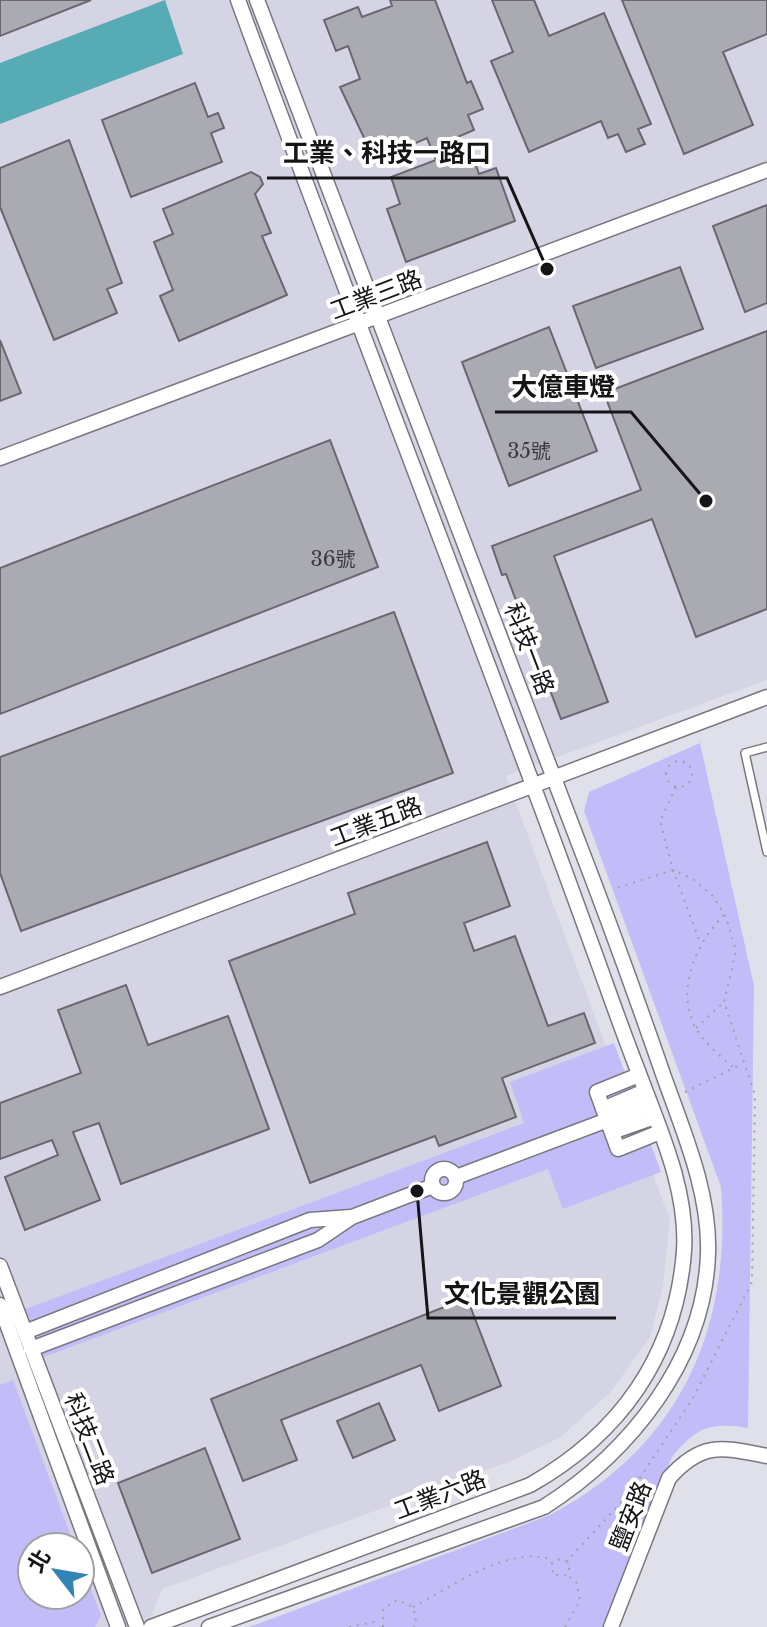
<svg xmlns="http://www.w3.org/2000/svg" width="767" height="1627" font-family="'Libre Baskerville','Noto Sans TC',serif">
<rect width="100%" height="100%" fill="#e0e0ea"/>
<path fill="#d5d4e5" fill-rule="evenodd" d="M0 0H767V680L506 776 670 1220 663 1285 650 1337 610 1393 559 1438 511 1461 162 1589 147 1627H0ZM32 1547H80V1595H32Z"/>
<path fill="#c2bdf8" d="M700 743 754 986 748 1428C710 1422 697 1427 672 1457L603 1627H249L550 1515C679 1447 732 1330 721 1187L584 811 589 792Z
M614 1043 661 1172 563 1209 548 1169 41 1358 23 1310 524 1123 510 1082Z
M13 1380 75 1547H32V1595H80V1560L101 1616 95 1627H0V1385Z"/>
<path fill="#56abb5" d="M165 0 183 54 0 124V63Z"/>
<path fill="#aaaab3" stroke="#686770" stroke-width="2" d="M0 0H91L0 36Z
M390 0H435L467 83 471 81 483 109 468 115 474 130 455 138 463 161 473 157 479 174 496 168 515 221 406 262 387 209 400 204 391 177 436 160 427 138 375 161 340 87 360 79 348 46 336 51 324 20 358 7 362 17 392 6Z
M492 0H534L549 36 604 13 651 124 638 129 645 144 626 152 618 134 608 138 601 121 529 152 491 61 513 52Z
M622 0H767V34L723 52 753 125 684 154Z
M195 83 208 117 218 113 224 128 211 133 222 162 131 197 102 120Z
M69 140 122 283 107 289 117 313 54 340 0 207V168Z
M251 172 260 177 263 184 255 194 271 233 262 236 287 295 179 341 160 296 173 290 154 242 173 234 163 209Z
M767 205V303L745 312 713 226Z
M680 267 703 329 596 368 573 306Z
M549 327 597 451 509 486 462 362Z
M767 331V609L696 637 652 519 554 556 608 702 561 719 506 574 502 575 492 546 641 490 604 393Z
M0 340 21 393 0 401Z
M330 440 378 567 0 714V568Z
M394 612 453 773 21 931 0 873V757Z
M487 842 510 906 464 923 474 951 515 936 548 1026 584 1013 595 1043 502 1078 516 1117 439 1146 435 1136 310 1183 229 961 355 914 348 893Z
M126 985 148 1045 228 1016 269 1129 121 1184 99 1123 73 1132 100 1200 25 1230 5 1177 58 1155 52 1140 0 1159V1103L81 1073 58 1010Z
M467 1298 501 1386 439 1411 421 1365 281 1420 297 1460 243 1481 211 1399Z
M379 1403 395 1440 353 1458 337 1421Z
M205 1448 240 1539 152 1573 118 1483Z"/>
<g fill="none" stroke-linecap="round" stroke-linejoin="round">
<g stroke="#787880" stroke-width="10">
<path id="lane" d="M767 747 745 753 767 852"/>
</g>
<g stroke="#787880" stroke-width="17">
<path id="street" d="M0 458 767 170
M0 987 767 697
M639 1075 597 1092 618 1149 660 1132
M603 1109 645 1091
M612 1132 655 1117
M432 1181a12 12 0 1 1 24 0a12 12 0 1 1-24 0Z
M456 1177 642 1107
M0 1266 137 1627
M0 1305 118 1627
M25 1332 310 1220 351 1217
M31 1349 318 1240 352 1217 433 1186
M151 1627 530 1485C620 1434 676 1356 684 1251 688 1189 659 1128 638 1071 620 1025 604 978 587 932 474 620 352 312 238 0
M209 1627 544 1507C630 1452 705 1360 708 1253 710 1193 684 1133 664 1077 636 996 607 916 576 836 469 558 363 279 257 0
M611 1627 669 1478C702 1441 722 1447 767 1456"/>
</g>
<path stroke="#a0a0a8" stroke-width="2" stroke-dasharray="2 6" stroke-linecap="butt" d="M666 774a13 13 0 1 1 26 0a13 13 0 1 1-26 0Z
M676 787 660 821 673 870 700 942
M724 915C698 941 678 983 692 1020 699 1039 719 1055 734 1068
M696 1028 723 1003
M685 1092 742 1064
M567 1561 570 1566 567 1575H553L552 1563 560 1559 567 1561 629 1494 693 1398 752 1282 755 1095 724 1002 736 951 726 917 713 896 693 879 673 870 617 888
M413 1607C452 1587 509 1544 553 1560
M349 1627 379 1621
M383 1627V1609L397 1600 413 1607 416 1618 414 1627
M565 1627 580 1601 577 1583 568 1576"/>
<use href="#lane" stroke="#fff" stroke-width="7"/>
<use href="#street" stroke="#fff" stroke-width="14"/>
</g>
<g text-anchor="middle" stroke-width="8" stroke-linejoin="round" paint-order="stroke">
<g font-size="20" fill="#3a3a3f">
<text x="529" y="458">35號</text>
<text x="333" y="566">36號</text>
</g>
<g font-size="24" fill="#151518" stroke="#fff">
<text transform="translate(376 295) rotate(-21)" y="8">工業三路</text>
<text transform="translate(529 649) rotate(69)" y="8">科技一路</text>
<text transform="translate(376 822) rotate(-21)" y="8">工業五路</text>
<text transform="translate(89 1439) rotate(69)" y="8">科技二路</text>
<text transform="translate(440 1495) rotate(-21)" y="8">工業六路</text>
<text transform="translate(631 1516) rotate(-69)" y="8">鹽安路</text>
</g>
</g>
<path fill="none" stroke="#151518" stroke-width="3" d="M547 269L507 178H267M706 501L631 412H495M417 1191L428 1318H616"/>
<g fill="#151518" stroke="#fff" stroke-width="3">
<circle cx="547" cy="269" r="8"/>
<circle cx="706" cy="501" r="8"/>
<circle cx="417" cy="1191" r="8"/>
</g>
<g font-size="26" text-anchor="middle" font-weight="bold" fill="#151518" stroke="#fff" stroke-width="8" stroke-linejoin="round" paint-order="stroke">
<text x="387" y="162">工業、科技一路口</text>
<text x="563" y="396">大億車燈</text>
<text x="522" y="1303">文化景觀公園</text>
</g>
<g transform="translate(56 1571) rotate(301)"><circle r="38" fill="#ffffff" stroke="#a1a1a3" stroke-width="2"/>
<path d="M0-6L14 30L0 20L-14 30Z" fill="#3384b5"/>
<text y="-12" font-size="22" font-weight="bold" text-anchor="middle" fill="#151518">北</text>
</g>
</svg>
